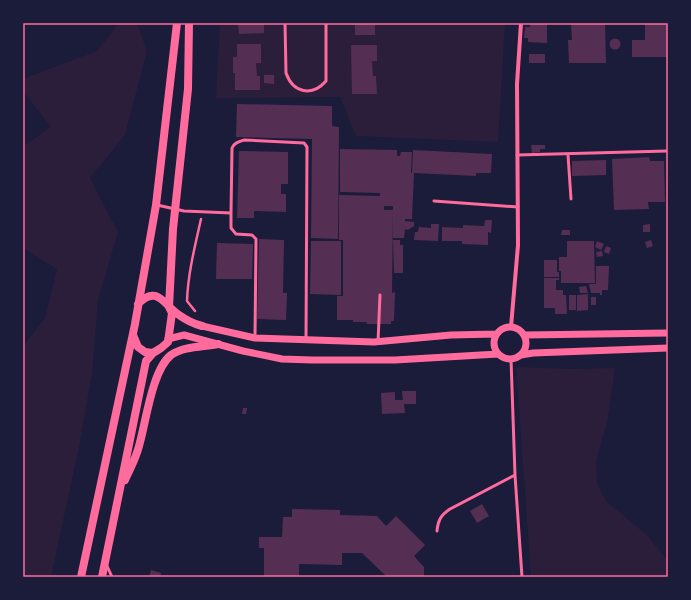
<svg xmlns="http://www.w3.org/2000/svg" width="691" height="600" font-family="'Fira Sans',sans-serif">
<rect width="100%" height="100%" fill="#1b1b3a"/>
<path fill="#2a1e3b" d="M119 23H137L147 51 125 135 90 178 118 232 98 300 92 374 79 447 51 577H23V346L45 318 57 269 23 248V146L51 127 23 91V79L97 51Z
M220 23H505L498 142 356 136 340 97 216 98Z
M516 367 571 369 615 368 607 423 596 461 597 484 606 501 647 535 668 561V577H531Z"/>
<path fill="#542f53" d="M238 23H264V33L239 34Z
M352 23H375V35H355V25H352Z
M530 23H547V43L528 42V38H524L525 27H530Z
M571 23H605L606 63H569L568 40H572Z
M645 23H668V57H632V40H645Z
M609.5 44a5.5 5.5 0 1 1 11 0a5.5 5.5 0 1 1-11 0Z
M237 44H261V63H256L257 76H260V90H235V73H233V57H237Z
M351 45H377V61H372L373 76H376L377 94H352Z
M529 54H545V63H529Z
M264 75H274V84L264 83Z
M237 104 332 106V126L339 127 338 239 311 238 312 139 236 137Z
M531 145H545V149H540V152L532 153Z
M340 149 397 150V156H400L401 152H412L411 173H412L413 150 492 154 491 173H476V176L414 173 412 219H405V221L414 222V226L408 230 405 229 404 238H393V206H384V210H393L392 293 395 292 394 321H391V324H367L366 322H353V320H337V296H343V240H339V195L380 196V193L340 192Z
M239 151 288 152V184H281V194H286V212L254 211V218H237Z
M649 157 650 161H664L665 202H648L649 209 614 210 612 159Z
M606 160V175L572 176V161Z
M485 220H492L491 233 488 232V245L462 244V241H442V227L463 228V225L484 226Z
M431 224H439L438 241 414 240 415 232H418L419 227 431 228Z
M650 224V232H643V225Z
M562 230H570V235H561Z
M259 239 284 240 283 293H287L286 320 257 319Z
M393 240H400V245H403V273H394Z
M651 240 653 246 647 248 645 242Z
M311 241H341V295L310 294Z
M567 241H594L595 283H561V271H559V257H567Z
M597 241 604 244 601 250 595 247Z
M217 243 253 244 252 279H216Z
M606 246 611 248 609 254 604 252Z
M602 251 603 256 597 257 596 252Z
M544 260H557V272H559V277H544Z
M596 266H609L608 290H602V295H600V293H591L589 284H596Z
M544 278H559V280H556V290H563V295H566L567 314H555V308H544Z
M586 286 588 293H580L579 287Z
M588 294V310L577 311V295Z
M569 295H576V310H569Z
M591 297H596V305H591Z
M402 391H416V404H404L405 413 382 414 381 393 395 392V400H403Z
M243 408H247L246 414H242Z
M482 504 489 516 477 523 470 511Z
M292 509 340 510V515L377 516 386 526 396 516 425 545 414 556 424 567V577H387L362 553H342V565L299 564V577H264V548H259V537H282L283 517H292Z
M151 570 161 573 160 577H149Z"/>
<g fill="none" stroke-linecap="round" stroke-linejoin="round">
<path stroke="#ff6b9d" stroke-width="2.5" d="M195 311 187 301C188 273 195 246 201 219"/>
<path stroke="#ff6b9d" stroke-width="3" d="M285 23 286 73C293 93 312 97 326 81V23
M517 155 667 151
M568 155 571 199
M434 201 518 207
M157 205 184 211 231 213 232 148C234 143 238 142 244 140L304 143 307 147 306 340
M231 213V228L236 234 252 235 256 239 255 338
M378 342 380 295
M511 359 515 475 522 577
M437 531C438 520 441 515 450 509L515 475
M107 566 112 577"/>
<path stroke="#ff6b9d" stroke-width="4" d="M511 327 518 245 517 84 521 23"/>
<path stroke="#ff6b9d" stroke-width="7" d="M202 326 255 338 374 342 451 335 496 334
M494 343a16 16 0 1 1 32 0a16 16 0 1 1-32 0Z
M524 335 668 333
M168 339 184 335 243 351 282 359 312 360H395L498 354
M521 355 533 353 668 348"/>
<path stroke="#ff6b9d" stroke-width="8" d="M138 304C157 284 164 305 179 315 186 320 194 324 202 326
M133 335 138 347 145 352 153 353 161 348 168 342 172 313 169 307 173 229 188 89 189 23
M125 480C130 469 136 458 139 446 146 422 152 370 171 355 184 346 203 347 218 344
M81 577 135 324 156 205 177 23
M102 577 146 361 153 353"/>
</g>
<rect width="691" height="600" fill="none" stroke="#1b1b3a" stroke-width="48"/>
<rect x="24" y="24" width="643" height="552" fill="none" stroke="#ff6b9d" stroke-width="1.5"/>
</svg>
